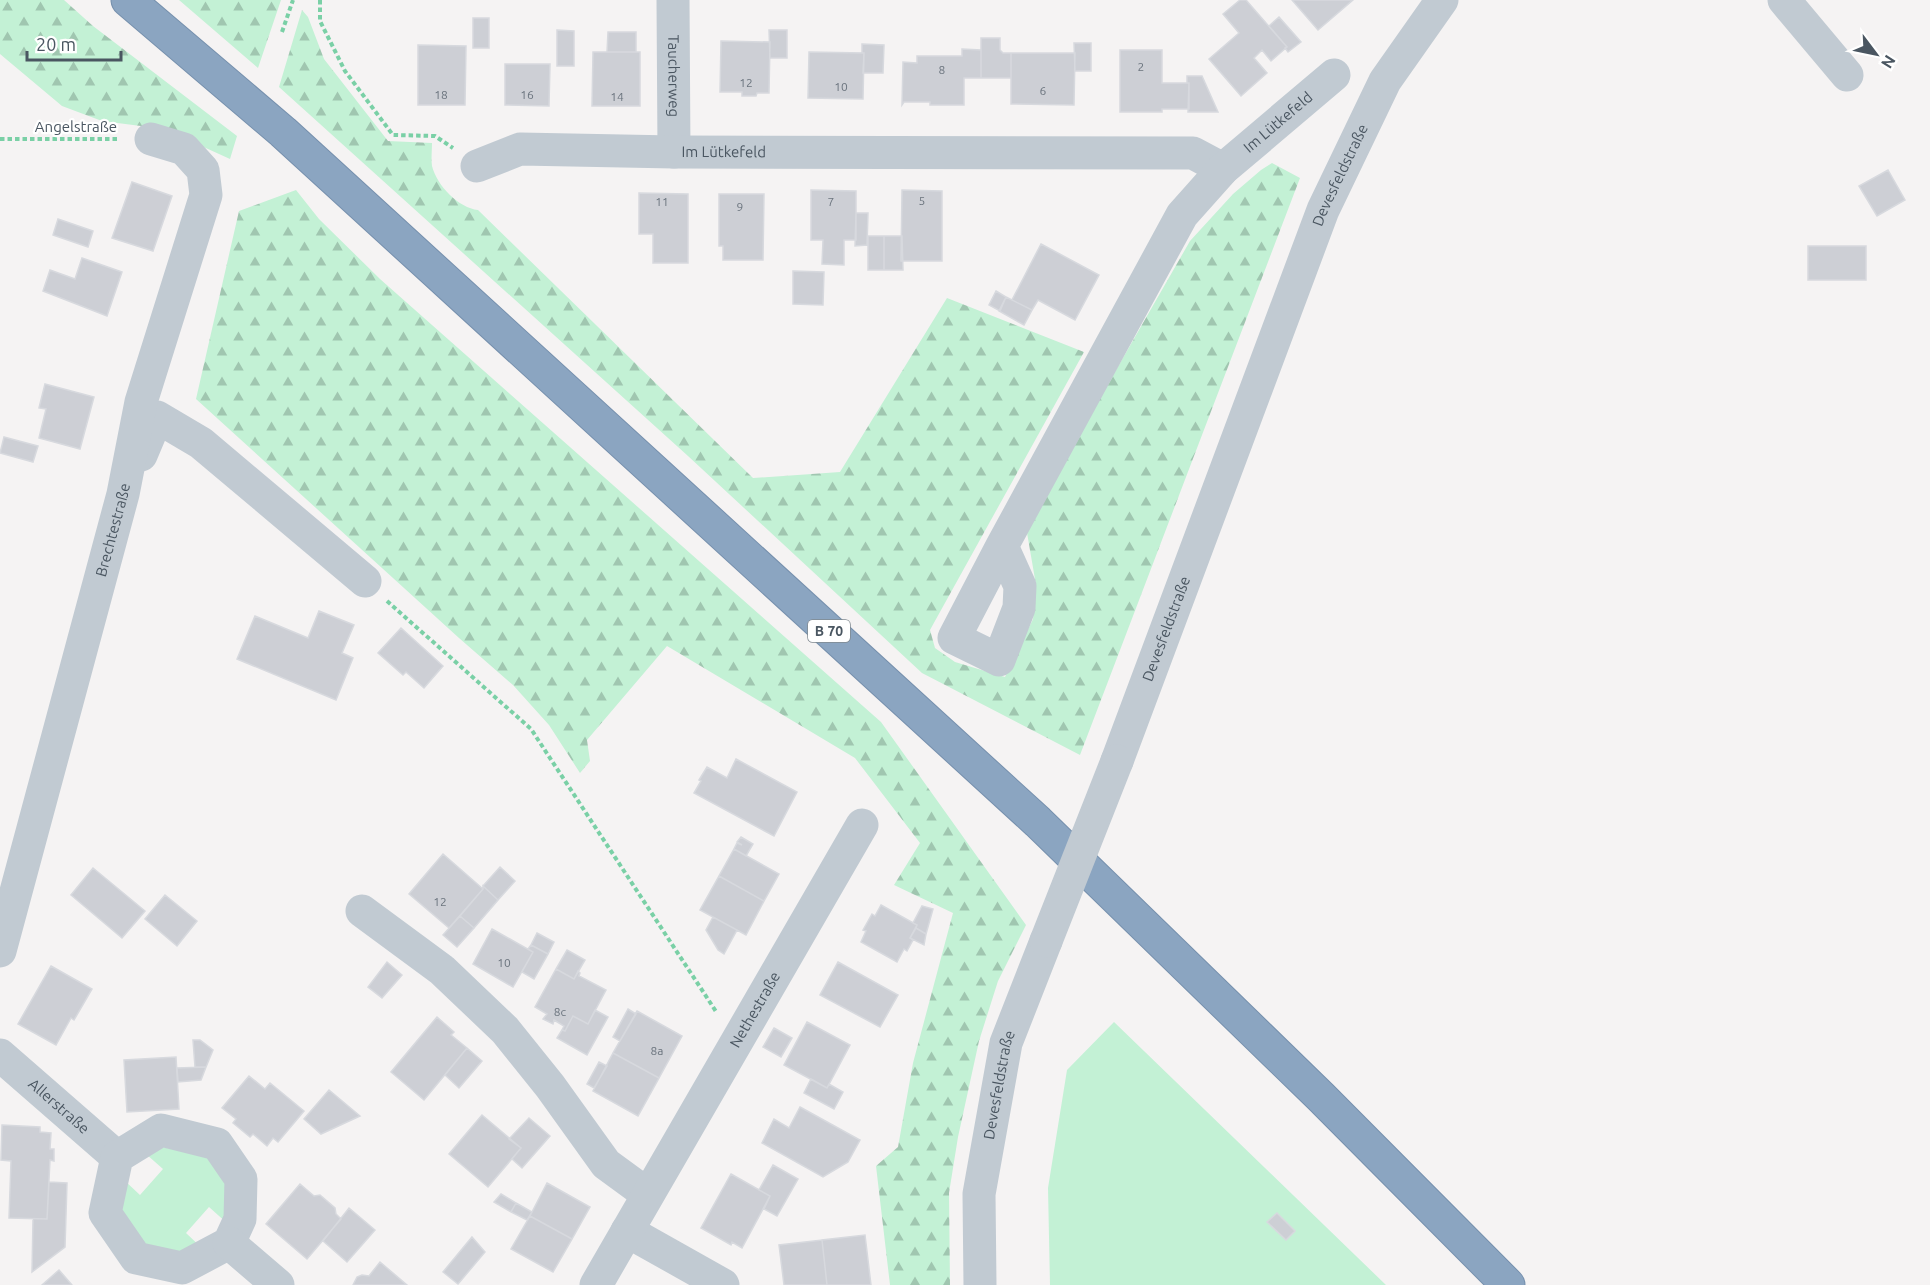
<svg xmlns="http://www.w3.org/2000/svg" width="1930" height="1285" font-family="Ubuntu,sans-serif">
<defs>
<pattern id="forest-firs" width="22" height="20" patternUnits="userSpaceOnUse" patternTransform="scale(1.5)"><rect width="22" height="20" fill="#c3f1d5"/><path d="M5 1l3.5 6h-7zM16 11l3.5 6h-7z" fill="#a0c6b0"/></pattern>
</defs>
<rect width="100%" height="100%" fill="#f5f3f3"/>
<path fill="#c3f1d5" d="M1114 1022 1386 1285H1050L1048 1188 1067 1070Z
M160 1147 207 1154 228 1178V1224L209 1207 186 1233 205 1251 160 1256 124 1226 120 1194 124 1180 140 1195 163 1169 146 1154Z"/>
<path fill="url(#forest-firs)" d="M0 0H64L93 26 237 136 230 159 164 129 102 121 62 106 0 54Z
M179 0H281L258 68Z
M302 10 308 17 324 59 388 141 432 143C432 150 431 159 432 166 437 186 459 208 478 210L753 478 840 472 947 298 1084 352 930 630 935 648 955 662 1005 677 1033 619 1036 585 1026 527 1190 241 1233 194 1261 170 1272 163 1300 178 1080 755 922 673 688 456 279 87Z
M296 190 319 219 380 279 881 722 1026 925 998 981 979 1041 958 1137 949 1193 950 1285H890L876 1166 898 1147 913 1063 953 913 894 885 920 843 855 758 667 646 587 740 590 761 580 773 549 725 513 685 459 638 196 399 239 211Z"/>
<path fill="#cdcfd5" stroke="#d7d9de" stroke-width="1.5" d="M1240 0H1246L1287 47 1271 61 1262 50 1254 58 1267 73 1241 96 1209 59 1239 33 1223 14Z
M1292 0H1353L1318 30Z
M1279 17 1301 42 1288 52 1285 48 1287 47 1269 26Z
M473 18H489V48H473Z
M557 30 574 31V66H557Z
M769 30H787V58H770Z
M608 32H636V52H607Z
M981 38H1000V50L1003 53H1011V78H981Z
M721 41 770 42 769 93H757L756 96H742V92H720Z
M1074 43H1091V71H1075Z
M862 44 884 45 883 73H863L864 53H862Z
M418 45 466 46 465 105H418Z
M962 49 981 50V78H964V105H930V102H904L902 105 903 62 917 63V56H962Z
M1120 50H1162V83H1189V109H1162V112H1120Z
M593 52H640V106H592Z
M809 52 864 53 863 99 808 98Z
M1011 53H1075L1074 105 1011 104Z
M505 64H550L549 106 505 105Z
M1187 76H1202L1218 112H1188L1189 83H1187Z
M1888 170 1905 200 1877 216 1859 186Z
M132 182 172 196 153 251 112 238Z
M811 190 856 191V240H844V265L822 264 823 240H811Z
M902 190 942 191V261H901Z
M639 193 688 194V263H653V234H639Z
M719 194H764L763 260H723V246H719Z
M856 213H868L867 245 855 246Z
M58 219 93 231 88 247 53 235Z
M868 236H884V270H868Z
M884 236H902L903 270H884Z
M1041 244 1099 275 1075 320 1038 300 1032 310 1012 300Z
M1808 246H1866V280H1808Z
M82 258 122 272 107 316 43 291 50 270 75 279Z
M793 271 824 272 823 305 793 304Z
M996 291 1006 297 1000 311 989 305Z
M1006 297 1032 310 1024 325 999 311Z
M45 384 94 397 80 449 39 438 46 409 39 408Z
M4 437 38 446 33 462 0 453Z
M319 611 354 625 342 653 353 658 336 700 237 659 255 616 308 638Z
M401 628 443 666 424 688 406 672 403 675 378 653Z
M736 759 797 792 774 836 694 793 701 781 699 780 707 767 727 778Z
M741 837 753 844 746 856 734 849 737 843 742 845 737 842Z
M734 849 779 874 764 901 719 876Z
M443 854 483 889 449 928 409 894Z
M500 867 515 881 498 900 483 886Z
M93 868 145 911 122 938 71 895Z
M719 876 764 901 746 935 700 910Z
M483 886 498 900 474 928 460 916 483 889Z
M165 895 197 921 177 946 145 919Z
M881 905 917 925 910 938 913 940 907 951 904 949 897 962 861 942 866 931 863 930 872 914 875 916Z
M922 906 933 909 926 934 916 928 917 925 913 923Z
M460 916 474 928 457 947 443 935Z
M713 917 737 930 724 954 718 950 706 930Z
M916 928 926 934 924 945 910 938Z
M492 929 533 952 513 987 473 964Z
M537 933 554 942 548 954 531 945Z
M531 945 548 954 534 979 522 972 533 952 528 949Z
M567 950 585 960 574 979 556 969Z
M387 962 402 975 382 998 368 987Z
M838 962 898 995 880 1027 820 995Z
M51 966 92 989 74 1020 71 1018 56 1045 18 1024Z
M556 969 574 979 578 971 580 973 579 976 606 990 588 1024 573 1016 565 1031 562 1030 564 1026 554 1020 553 1024 543 1019 547 1014 535 1007Z
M628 1009 636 1014 620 1041 613 1037Z
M595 1010 608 1017 587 1055 557 1038 562 1030 565 1031 573 1016 588 1024Z
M637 1011 682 1036 659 1078 613 1053Z
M437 1017 454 1032 451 1035 467 1048 424 1100 391 1072Z
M807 1022 850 1045 827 1088 784 1065Z
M774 1028 792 1038 781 1057 763 1047Z
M193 1040H200L213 1050 206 1067H195Z
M467 1048 482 1061 459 1088 445 1075Z
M613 1053 659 1078 638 1116 593 1091Z
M176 1057 179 1109 127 1112 124 1060Z
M599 1062 607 1066 594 1088 587 1084Z
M206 1067 201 1080 178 1082 177 1068Z
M249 1076 265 1089 270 1083 304 1111 278 1142 273 1138 267 1146 253 1134 250 1137 233 1123 236 1119 222 1108Z
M811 1079 827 1088 829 1084 843 1092 834 1109 804 1093Z
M329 1090 360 1116 321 1134 304 1119Z
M800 1107 860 1140 848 1162 823 1177 762 1143 774 1119 789 1128Z
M482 1115 521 1148 488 1187 449 1154Z
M529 1118 550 1136 522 1168 512 1159 521 1148 509 1139Z
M2 1125 40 1127V1132L51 1133 50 1149H54V1161L50 1160 47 1219 9 1218 11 1161 1 1160Z
M773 1165 798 1179 777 1216 764 1209 770 1196 759 1190Z
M731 1174 770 1196 742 1248 732 1242 731 1245 701 1228Z
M49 1182 67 1183 65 1247 32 1272 33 1219H47Z
M547 1183 590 1207 572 1239 530 1216Z
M300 1184 314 1196 320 1195 335 1208 336 1214 341 1219 307 1259 266 1224Z
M501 1194 516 1203 511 1212 494 1202Z
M516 1203 532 1212 527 1220 511 1212Z
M349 1208 375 1230 347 1262 323 1241Z
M1277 1213 1295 1231 1286 1240 1267 1222Z
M530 1216 572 1239 553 1272 511 1249Z
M865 1235 871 1285H827L822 1240Z
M472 1237 485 1252 458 1284 443 1272Z
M822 1240 827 1285H784L779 1245Z
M380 1262 407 1285H353L357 1277 362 1275 369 1276Z
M59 1270 72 1285H42Z"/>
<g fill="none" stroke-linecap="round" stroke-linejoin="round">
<g stroke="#7690ad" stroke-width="35">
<path id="highway" d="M128 0 283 132 1038 822 1321 1097 1508 1285"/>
</g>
<path stroke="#7ad0a6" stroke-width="4" stroke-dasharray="4.5 3" stroke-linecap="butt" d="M320 0V21L345 71 393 135 435 136 453 148
M282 32 293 0
M0 139H119
M387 601 531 729 717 1013"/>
<g stroke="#c1cad2" stroke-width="33">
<path id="s1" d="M673 0 674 152"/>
<path d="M1784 0 1847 75"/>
<path id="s2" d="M477 166 520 149 674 152 1193 153 1223 169"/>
<path d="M141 455 157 417 201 443 365 581"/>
<path id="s3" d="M1002 546 1020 586 1019 608 999 660 954 638 1002 546 1182 215 1223 169 1334 75"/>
<path id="s4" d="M1117 761 1323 210 1385 81 1442 0"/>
<path d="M362 911 442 970 505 1030 550 1086 606 1164 647 1194"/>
<path id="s5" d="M0 951 123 494 141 402 206 195 203 170 184 149 151 139"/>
<path id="s6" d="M0 1055 117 1157"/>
<path d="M161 1130 217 1144 241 1179 240 1219 229 1243 182 1268 136 1258 105 1213 117 1157Z"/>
<path d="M627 1231 723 1285"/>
<path d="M229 1243 278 1285"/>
<path id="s7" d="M596 1285 862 825"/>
<path id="s8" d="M980 1285 979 1194 1006 1043 1046 941"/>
</g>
<use href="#highway" stroke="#8ba5c1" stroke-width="33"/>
<path stroke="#c1cad2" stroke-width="33" d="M1046 941 1117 761"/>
</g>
<g text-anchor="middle" stroke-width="4.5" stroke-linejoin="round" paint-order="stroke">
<g font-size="12" fill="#6b747e">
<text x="1141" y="71">2</text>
<text x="942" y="74">8</text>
<text x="746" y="87">12</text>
<text x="841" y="91">10</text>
<text x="1043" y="95">6</text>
<text x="441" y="99">18</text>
<text x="527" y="99">16</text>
<text x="617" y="101">14</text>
<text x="922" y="205">5</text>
<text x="662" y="206">11</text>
<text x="831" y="206">7</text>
<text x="740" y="211">9</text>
<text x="440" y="906">12</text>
<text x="504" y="967">10</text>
<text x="560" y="1016">8c</text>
<text x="657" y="1055">8a</text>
</g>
<rect fill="#fff" stroke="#808990" stroke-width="1.5" x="808" y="620" width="42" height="22" rx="4.5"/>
<g font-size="14" font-weight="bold" fill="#4a5661">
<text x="829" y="636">B 70</text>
</g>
<g font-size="15" fill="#4a5661" stroke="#fff">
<text dy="5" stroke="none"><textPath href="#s1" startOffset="76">Taucherweg</textPath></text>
<text dy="5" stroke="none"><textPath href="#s3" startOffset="786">Im Lütkefeld</textPath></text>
<text x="76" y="132">Angelstraße</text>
<text dy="5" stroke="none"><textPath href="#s2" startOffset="250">Im Lütkefeld</textPath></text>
<text dy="5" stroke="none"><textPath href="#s4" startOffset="627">Devesfeldstraße</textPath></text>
<text dy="5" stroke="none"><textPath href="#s5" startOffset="436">Brechtestraße</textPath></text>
<text dy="5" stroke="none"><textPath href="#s4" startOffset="141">Devesfeldstraße</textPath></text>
<text dy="5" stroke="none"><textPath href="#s7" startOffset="318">Nethestraße</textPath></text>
<text dy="5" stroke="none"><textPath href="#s8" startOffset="202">Devesfeldstraße</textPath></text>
<text dy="5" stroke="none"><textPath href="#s6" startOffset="78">Allerstraße</textPath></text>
</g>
</g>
<g transform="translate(1876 54) rotate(122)" stroke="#ffffff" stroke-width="4.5" paint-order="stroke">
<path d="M0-4.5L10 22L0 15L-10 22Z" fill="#4a5661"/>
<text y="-9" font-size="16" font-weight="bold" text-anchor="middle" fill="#4a5661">N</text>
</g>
<path d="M27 51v9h94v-9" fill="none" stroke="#4a5661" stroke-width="3"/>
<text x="36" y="51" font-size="18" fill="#4a5661" stroke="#ffffff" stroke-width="4.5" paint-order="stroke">20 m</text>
</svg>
